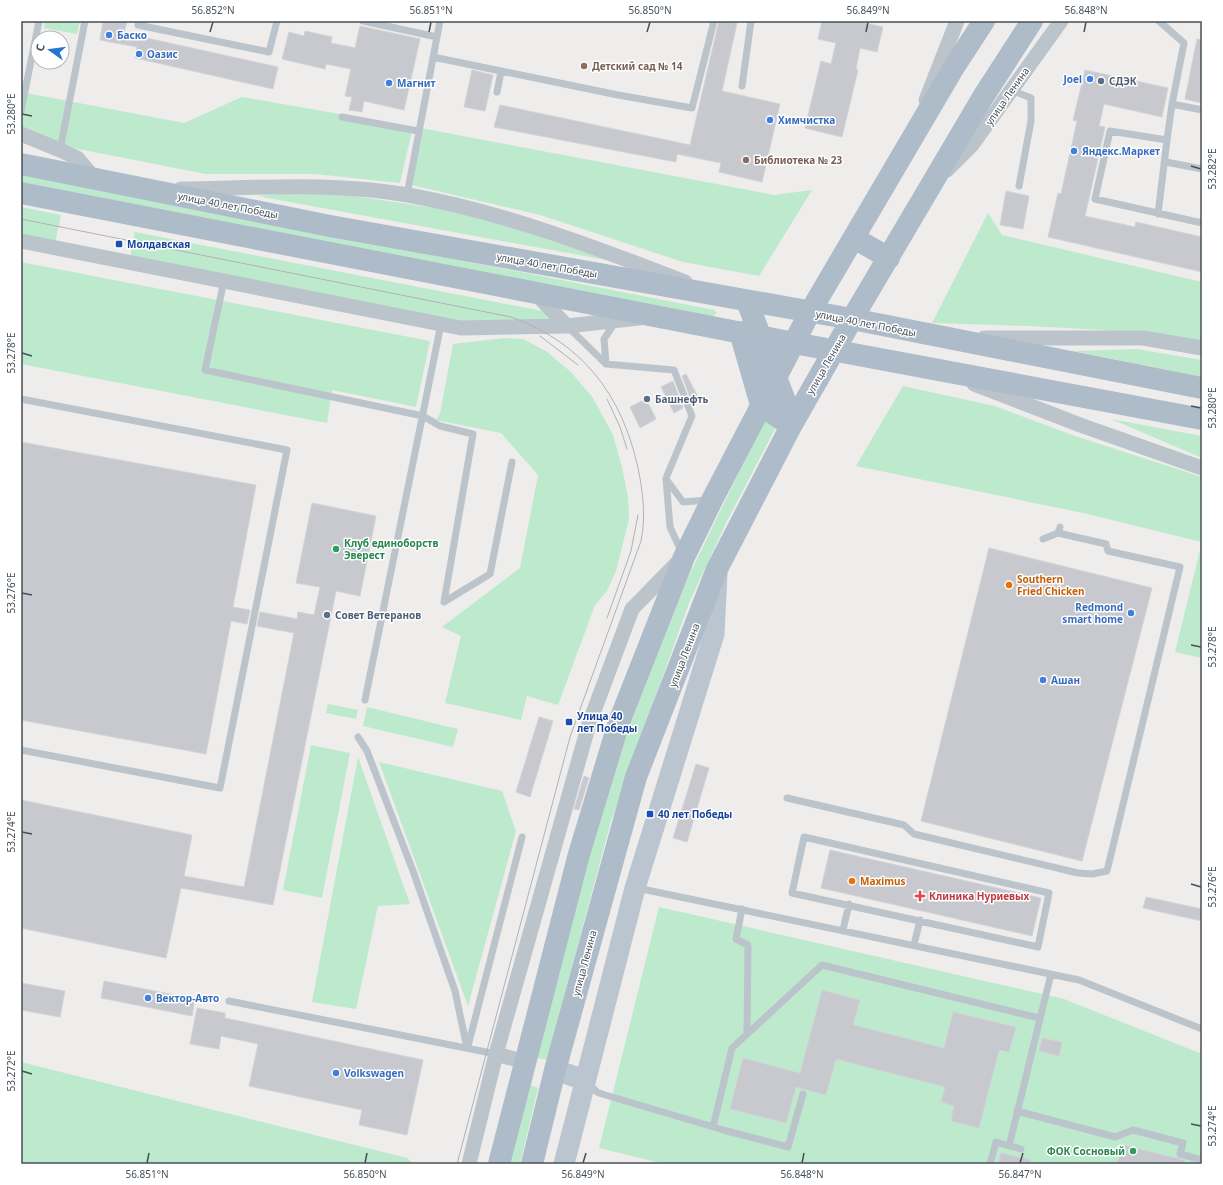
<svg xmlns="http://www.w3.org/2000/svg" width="1223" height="1185" font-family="'Noto Sans',sans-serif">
<rect width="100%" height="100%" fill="#efecec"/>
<path fill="#bdeacd" d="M45 21H80L77 34 44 28Z
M21 92 184 123 242 97 413 127 400 183 315 174H206L73 148 21 127Z
M421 128 774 195 812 190 759 276 683 262 540 215 412 185Z
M21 174 714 310 717 313 712 317 21 182Z
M320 191 442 209 541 235 617 262 257 196Z
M21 207 61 215 55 244 21 238Z
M988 213 1002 235 1202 282V341L1140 332 1028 326 932 323Z
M135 232 548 312 556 321 464 322 130 257Z
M21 262 430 341 416 407 332 390 327 423 21 364Z
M504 338 523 339 546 351 571 372 593 398 613 435 622 467 628 497 629 519 616 571 607 591 595 605 558 705 527 696 521 720 445 703 461 636 442 627 520 568 538 475 501 433 436 420 440 414 453 344Z
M1137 349 1202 360V377L1073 351Z
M903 386 995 406 1075 436 1202 477V658L1175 652 1202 542 1083 513 856 466Z
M766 417 778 423 726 523 689 603 611 821 547 1060 535 1057 573 908 619 750 677 600Z
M1111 419 1202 436V458Z
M328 704 358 710 356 719 326 713Z
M367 707 458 729 453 747 363 726Z
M311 745 350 753 322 898 283 890Z
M358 757 410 904 378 906 356 1009 312 1002Z
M379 762 502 791 516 831 468 1006Z
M659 907 1064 999 1202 1054V1164H664L599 1148Z
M21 1062 407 1158 414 1164H21Z
M526 1083 538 1088 520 1164H507Z"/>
<path fill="#c7c9cf" stroke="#d1d3d7" d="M103 21H127L124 33 278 67 273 89 135 58 137 47 100 40Z
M719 21 737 23 722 91 780 104 762 182 719 172 721 163 677 154 676 162 494 127 500 105 690 145Z
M822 21H865V23L883 27 877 52 860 48 856 69 858 70 842 137 805 128 821 61 831 64 836 43 818 39Z
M360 26 420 39 404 110 364 101 362 112 349 110 352 97 345 96 351 69 326 64 325 69 282 59 289 32 304 36 305 31 332 37 331 43 355 48Z
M1197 39 1202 40V103L1185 99Z
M472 70 493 75 485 111 464 107Z
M1085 70 1168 88 1162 117 1104 104 1099 126 1105 127 1085 216 1135 227 1136 222 1202 237V272L1048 237 1058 193 1061 194 1077 121 1073 120Z
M1006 191 1029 196 1023 229 1000 225Z
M686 374 699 399 692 403 682 376Z
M673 381 683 408 674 413 661 387Z
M646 399 656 419 640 428 630 407Z
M21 442 256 485 233 607 250 610 247 624 231 621 206 754 21 720Z
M312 503 376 516 360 596 336 591 273 905 181 888 166 958 21 928V800L192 835 184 876 244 887 294 633 257 626 260 612 297 619 298 612 314 615 320 587 296 583Z
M989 548 1152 588 1082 861 921 821Z
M539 717 553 721 530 797 516 792Z
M696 764 709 768 687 842 673 838Z
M584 776 589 778 579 810 574 809Z
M830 850 1041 898 1032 936 821 888Z
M1146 897 1202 909V921L1143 908Z
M104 981 195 999 192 1016 101 998Z
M21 983 65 991 60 1017 21 1010Z
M822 990 860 1000 853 1025 944 1048 953 1012 1016 1027 1009 1052 999 1050 979 1128 951 1121 954 1106 941 1102 945 1087 836 1059 826 1095 796 1087 786 1123 730 1109 743 1058 800 1073Z
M197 1008 225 1013V1018L423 1060 407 1135 359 1125 362 1110 249 1086 258 1044 221 1036 219 1049 190 1044Z
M1042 1038 1062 1042 1059 1056 1039 1051Z
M1122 1145 1185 1160 1184 1164H1117Z
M1001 1153 1031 1160V1164H998Z"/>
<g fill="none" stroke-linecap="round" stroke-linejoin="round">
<path stroke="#bbc4cb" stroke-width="7" d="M139 21 138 25 269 52 277 21
M363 21 437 37
M1159 21 1184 43 1172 104 1167 140 1110 131 1095 199 1202 223
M433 57 618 95 692 108 714 21
M742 86 751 21
M1011 90 1031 98V121L1019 186
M497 92 501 72
M1172 104 1202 110
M21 111 39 21
M342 117 418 131
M60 150 85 21
M1166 162 1202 169
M407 195 440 21
M1158 214 1167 140
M224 281 205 370 423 416 440 426 473 434 444 602 490 574 512 462
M568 327 606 364 674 370 692 416 666 478 670 527 682 553
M606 364 604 339 615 322
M21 399 287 450 220 788 21 750
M666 479 683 502 708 500
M1043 539 1058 533 1060 527
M365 700 441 324
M358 737 367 751 413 871 455 991 467 1048
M787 798 904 825 914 834 1078 873 1092 874 1107 871 1180 567 1108 551 1106 544 1058 533
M804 837 1049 893 1038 947 792 893Z
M637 888 1079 980 1202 1029
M742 909 736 939 748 945 747 1033
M843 930 849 904
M914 945 920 920
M229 1001 496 1054
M468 1046 522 837
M588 1083 597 1092 602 1094 727 1131 788 1147 803 1094
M1017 1111 1115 1137 1133 1130 1183 1143 1180 1154 1202 1160
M713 1127 732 1048 822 965 1039 1018
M1009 1146 1051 974
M990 1164 996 1142 1021 1149"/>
<path stroke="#bbc4cb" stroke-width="15" d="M926 100 957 21
M21 134 60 150 77 158 95 179
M947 170 972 145 1061 21
M181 189C257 188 333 182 408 195 503 212 595 247 685 282
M21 241 461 328 567 326 639 318
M534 292 567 326
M984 338H1143L1202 348
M974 384 1083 426 1202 468
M496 1054 525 1062
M469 1164 496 1054 589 724 632 609 679 561"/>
<path stroke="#bbc5cf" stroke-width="21" d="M555 1070 585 1080
M564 1164 635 888 714 634 717 574"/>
<path stroke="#aebcc9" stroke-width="22" d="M21 164 330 226 852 319 1202 388
M21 193 794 343 1202 419
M854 238 889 258
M747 301 793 422
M740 332 761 405 791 426
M499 1164 579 854 619 722 684 557 712 500 810 312 954 67 984 21
M532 1164 555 1070 636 777 717 569 791 426 852 319 983 97 1032 21"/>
<path stroke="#afb2b6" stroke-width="1" d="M21 219 511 317C583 343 622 395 638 468 643 492 646 518 641 541L570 737 457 1164
M540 336 578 365
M607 399 620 427 627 449
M607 618 631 551 638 515"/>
</g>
<path fill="none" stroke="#465058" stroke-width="1.5" d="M210 32 213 22M429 32 431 22M647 32 650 22M866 32 868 22M1084 32 1086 22M22 114 32 116M1191 166 1201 169M22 353 32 356M1191 406 1201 408M22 593 32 595M1191 645 1201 647M22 832 32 834M1191 884 1201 887M22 1071 32 1074M1191 1124 1201 1126M147 1163 149 1153M365 1163 367 1153M583 1163 586 1153M802 1163 804 1153M1020 1163 1023 1153"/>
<g fill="#3f7fe0" stroke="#fff" stroke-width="1.5">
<circle cx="109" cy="35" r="4"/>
<circle cx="139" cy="54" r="4"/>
<circle cx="1090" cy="79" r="4"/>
<circle cx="389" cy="83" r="4"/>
<circle cx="770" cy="120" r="4"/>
<circle cx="1074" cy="151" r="4"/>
<circle cx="1131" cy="613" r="4"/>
<circle cx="1043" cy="680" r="4"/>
<circle cx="148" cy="998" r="4"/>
<circle cx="336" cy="1073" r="4"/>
</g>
<g fill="#8d6e63" stroke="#fff" stroke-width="1.5">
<circle cx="584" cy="66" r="4"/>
<circle cx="746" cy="160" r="4"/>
</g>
<g fill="#5c6f8a" stroke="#fff" stroke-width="1.5">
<circle cx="1101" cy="81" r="4"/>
<circle cx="647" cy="399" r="4"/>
<circle cx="327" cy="615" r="4"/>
</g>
<g fill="#1a4fb4" stroke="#fff" stroke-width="1.5">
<rect x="115" y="240" width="8" height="8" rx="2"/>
<rect x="565" y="718" width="8" height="8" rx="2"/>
<rect x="646" y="810" width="8" height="8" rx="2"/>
</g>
<g fill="#2e9e5b" stroke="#fff" stroke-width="1.5">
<circle cx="336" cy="549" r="4"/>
<circle cx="1133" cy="1151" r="4"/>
</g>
<g fill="#e8710a" stroke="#fff" stroke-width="1.5">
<circle cx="1009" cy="585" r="4"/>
<circle cx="852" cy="881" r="4"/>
</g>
<path fill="#e0444e" stroke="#fff" stroke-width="1.5" d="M918 890h4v4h4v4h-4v4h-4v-4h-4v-4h4z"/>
<g text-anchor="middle" stroke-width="3" stroke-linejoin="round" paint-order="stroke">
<g font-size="10" font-weight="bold" fill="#366cbe" stroke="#fff" text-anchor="start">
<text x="117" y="39">Баско</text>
<text x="147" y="58">Оазис</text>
<text x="1082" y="83" text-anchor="end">Joel</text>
<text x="397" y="87">Магнит</text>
<text x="778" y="124">Химчистка</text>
<text x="1082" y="155">Яндекс.Маркет</text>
<text x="1123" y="611" text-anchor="end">Redmond<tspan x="1123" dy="12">smart home</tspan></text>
<text x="1051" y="684">Ашан</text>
<text x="156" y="1002">Вектор-Авто</text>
<text x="344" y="1077">Volkswagen</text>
</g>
<g font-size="10" font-weight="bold" fill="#785e54" stroke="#fff" text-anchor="start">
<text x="592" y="70">Детский сад № 14</text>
<text x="754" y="164">Библиотека № 23</text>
</g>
<g font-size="10" font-weight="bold" fill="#4e5e75" stroke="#fff" text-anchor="start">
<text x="1109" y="85">СДЭК</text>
<text x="655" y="403">Башнефть</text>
<text x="335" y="619">Совет Ветеранов</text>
</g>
<g font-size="10" fill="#465058" stroke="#fff">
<text transform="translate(1007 96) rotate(-55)" y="4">улица Ленина</text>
<text transform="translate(228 205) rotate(11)" y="4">улица 40 лет Победы</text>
<text transform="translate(547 265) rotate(10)" y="4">улица 40 лет Победы</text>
<text transform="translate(866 323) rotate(11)" y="4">улица 40 лет Победы</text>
<text transform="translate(826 364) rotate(-60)" y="4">улица Ленина</text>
<text transform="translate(684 655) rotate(-69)" y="4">улица Ленина</text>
<text transform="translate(584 963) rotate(-75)" y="4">улица Ленина</text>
</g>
<g font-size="10" font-weight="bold" fill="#164399" stroke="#fff" text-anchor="start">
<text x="127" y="248">Молдавская</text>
<text x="577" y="720">Улица 40<tspan x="577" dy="12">лет Победы</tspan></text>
<text x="658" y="818">40 лет Победы</text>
</g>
<g font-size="10" font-weight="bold" fill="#27864d" stroke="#fff" text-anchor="start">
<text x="344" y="547">Клуб единоборств<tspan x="344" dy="12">Эверест</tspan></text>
<text x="1125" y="1155" text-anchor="end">ФОК Сосновый</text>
</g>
<g font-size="10" font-weight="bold" fill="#c56008" stroke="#fff" text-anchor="start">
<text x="1017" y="583">Southern<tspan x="1017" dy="12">Fried Chicken</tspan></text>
<text x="860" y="885">Maximus</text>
</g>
<g font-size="10" font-weight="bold" fill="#be3a42" stroke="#fff" text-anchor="start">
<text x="929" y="900">Клиника Нуриевых</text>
</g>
</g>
<rect width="1223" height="1185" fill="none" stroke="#ffffff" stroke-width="44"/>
<g transform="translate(50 50) rotate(284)"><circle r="19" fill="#ffffff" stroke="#b5b9bc"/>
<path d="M0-3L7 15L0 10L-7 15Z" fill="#2775ce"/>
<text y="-6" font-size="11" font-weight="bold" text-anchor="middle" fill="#465058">С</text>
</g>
<rect x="22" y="22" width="1179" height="1141" fill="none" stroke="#465058" stroke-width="1.5"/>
<g font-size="10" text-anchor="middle" fill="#465058">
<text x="213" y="14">56.852°N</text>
<text x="431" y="14">56.851°N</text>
<text x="650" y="14">56.850°N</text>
<text x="868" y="14">56.849°N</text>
<text x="1086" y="14">56.848°N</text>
<text transform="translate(11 114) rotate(-90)" y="4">53.280°E</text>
<text transform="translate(1212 169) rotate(-90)" y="4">53.282°E</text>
<text transform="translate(11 353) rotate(-90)" y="4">53.278°E</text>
<text transform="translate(1212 408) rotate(-90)" y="4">53.280°E</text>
<text transform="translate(11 593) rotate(-90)" y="4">53.276°E</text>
<text transform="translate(1212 647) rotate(-90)" y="4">53.278°E</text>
<text transform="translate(11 832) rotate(-90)" y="4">53.274°E</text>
<text transform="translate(1212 887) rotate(-90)" y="4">53.276°E</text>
<text transform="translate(11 1071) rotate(-90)" y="4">53.272°E</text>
<text transform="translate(1212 1126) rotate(-90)" y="4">53.274°E</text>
<text x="147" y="1178">56.851°N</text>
<text x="365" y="1178">56.850°N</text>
<text x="583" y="1178">56.849°N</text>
<text x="802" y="1178">56.848°N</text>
<text x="1020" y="1178">56.847°N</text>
</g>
</svg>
